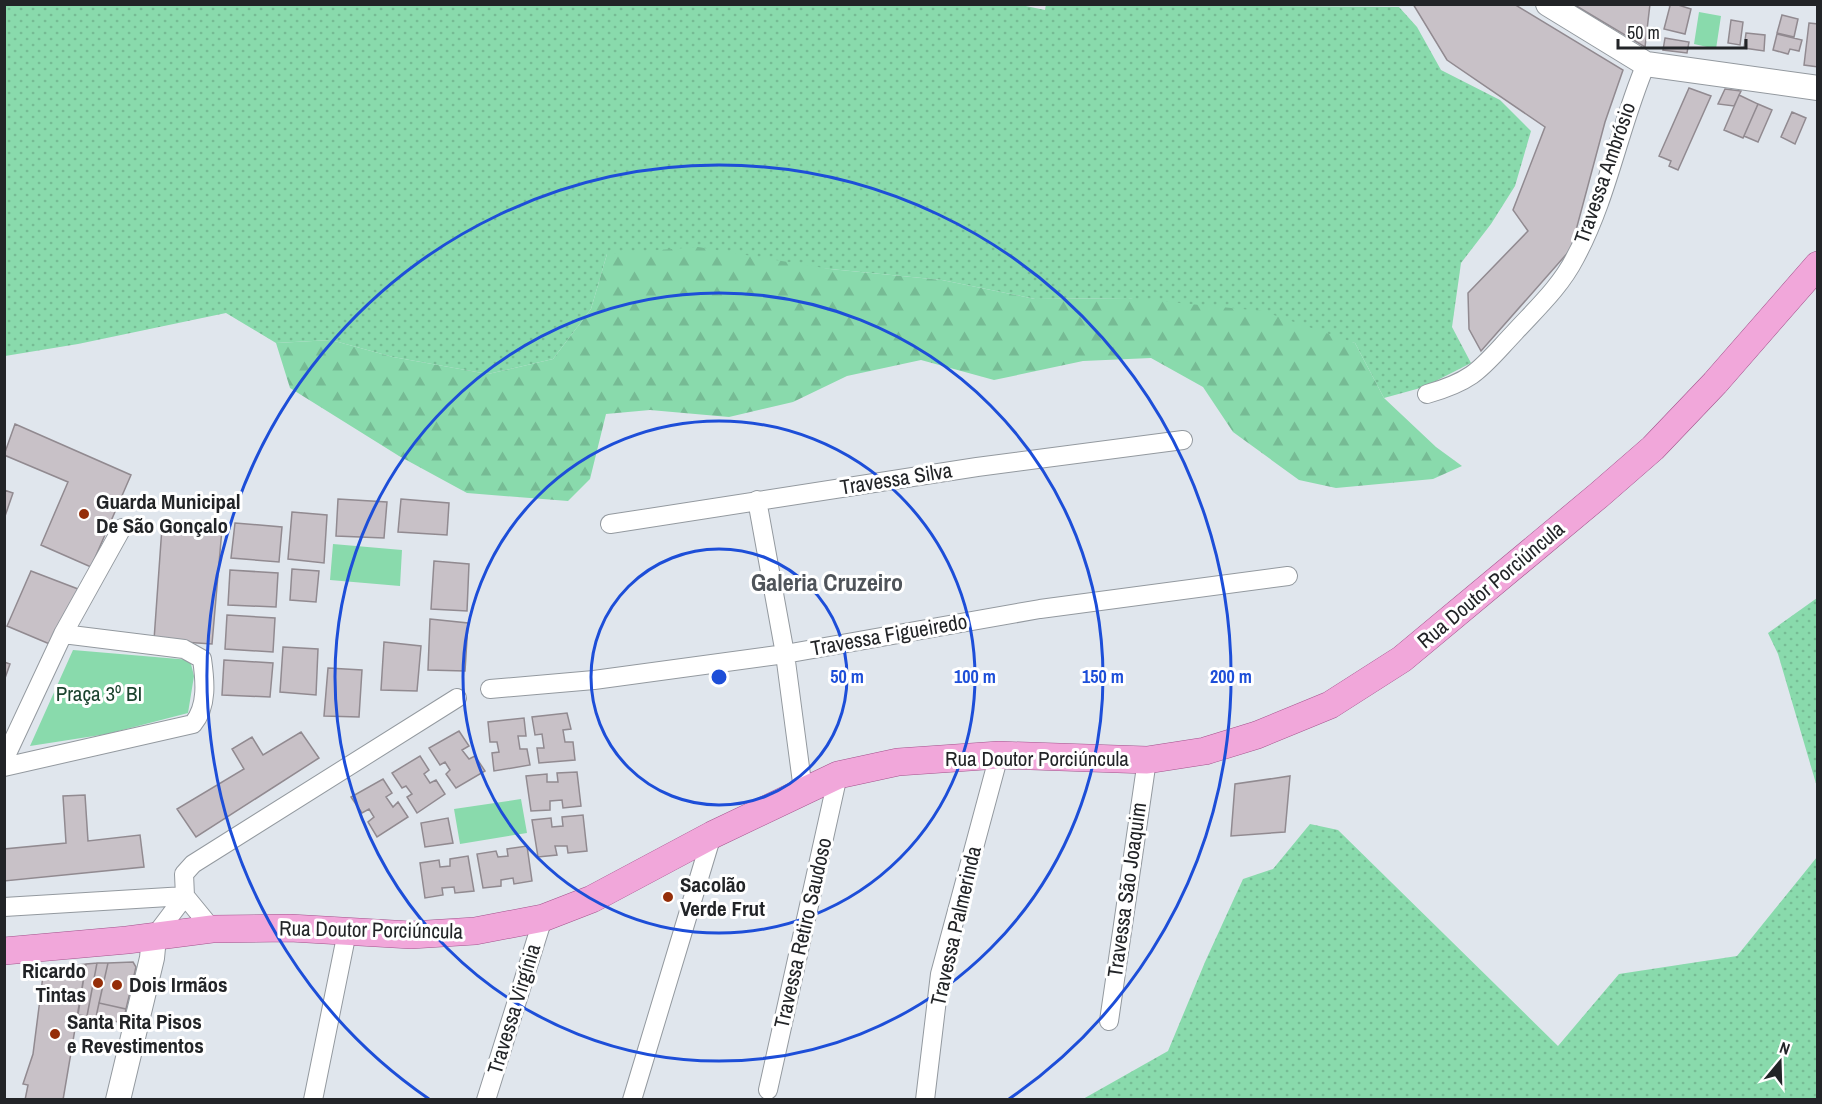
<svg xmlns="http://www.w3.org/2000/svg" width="1822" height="1104" font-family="'Archivo Narrow',sans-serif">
<defs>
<pattern id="grass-dots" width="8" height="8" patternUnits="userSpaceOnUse" patternTransform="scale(1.5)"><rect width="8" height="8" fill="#89daac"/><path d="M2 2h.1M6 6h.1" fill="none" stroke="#76bb94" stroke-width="1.8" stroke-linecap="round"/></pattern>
<pattern id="forest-firs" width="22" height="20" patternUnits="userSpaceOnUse" patternTransform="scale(1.5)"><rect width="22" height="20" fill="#89daac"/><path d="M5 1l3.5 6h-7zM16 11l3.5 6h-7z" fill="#76bb94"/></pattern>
</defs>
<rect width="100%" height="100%" fill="#e0e6ed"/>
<path fill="url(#grass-dots)" d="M1016 4 1045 10 1046 4 1399 7 1417 27 1441 70 1500 100 1531 131 1515 186 1491 224 1461 263 1452 327 1471 363 1424 387 1384 398 1355 343 1128 298 1035 299 942 280 830 269 607 254 591 309 553 359 488 374 393 357 331 340 276 343 226 313 78 344 5 356V5Z
M1817 598V787L1778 654 1768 633Z
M1310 824 1338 830 1558 1046 1619 974 1737 956 1817 857V1099H1083L1168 1051 1205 962 1243 879 1273 869Z"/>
<path fill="url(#forest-firs)" d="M698 247 830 269 942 280 1035 299 1128 298 1262 311 1355 343 1384 398 1436 447 1462 466 1433 479 1336 488 1299 480 1233 432 1203 387 1151 358 1083 361 994 380 921 360 847 376 793 402 729 417 650 410 606 414 590 479 568 501 467 493 399 456 290 388 276 343 331 340 393 357 488 374 553 359 591 309 607 254Z"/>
<path fill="#89daac" d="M1699 12 1721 16 1716 49 1694 44Z
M333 544 402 550 400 586 330 580Z
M73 650 190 660 194 676 188 713 107 734 30 746Z
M521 799 527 833 460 844 454 809Z"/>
<path fill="#c8c1c7" stroke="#918a90" stroke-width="1.5" d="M1413 4H1514L1623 70 1605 122 1571 249 1481 351 1469 329 1468 293 1528 231 1513 210 1545 127 1447 60Z
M1573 4H1650L1645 47Z
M1675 4 1691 9 1685 34 1664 29 1670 6 1666 4Z
M1782 15 1798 19 1794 37 1777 33Z
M1731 20 1743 22 1740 45 1728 43Z
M1809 23 1818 24V67L1804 65Z
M1746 33 1765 35 1764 51 1744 48Z
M1777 34 1802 40 1799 51 1790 49 1788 54 1773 50Z
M1665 38 1689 42 1687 53 1663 50Z
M1689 88 1711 96 1678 170 1669 166 1671 161 1659 156Z
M1725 89 1741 91 1734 106 1718 104Z
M1739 95 1758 104 1743 138 1724 130Z
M1758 104 1772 110 1758 142 1744 136Z
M1792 112 1806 118 1795 144 1781 137Z
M15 424 131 475 91 567 41 545 68 482 4 455Z
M4 490 13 493 4 519Z
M338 499 387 502 384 538 336 536Z
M401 499 449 503 447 535 398 532Z
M292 512 327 515 324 563 288 559Z
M235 523 282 527 279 562 231 558Z
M162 527 222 529 212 644 154 640Z
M434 561 469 564 467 611 431 609Z
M292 569 319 571 316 602 290 600Z
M230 570 278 573 276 607 228 605Z
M31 571 78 589 52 645 7 626Z
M227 615 275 618 273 652 225 649Z
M430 619 468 623 465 671 428 670Z
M384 642 421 646 417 691 381 690Z
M283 647 318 649 316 695 280 692Z
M224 660 273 663 270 697 222 695Z
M4 662 10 664 4 681Z
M328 668 362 670 359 717 324 716Z
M567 713 571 729 563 730 565 742H573L575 760 539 763 537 748H544L542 734 535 735 532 717Z
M524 718 526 736H518L520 749H527L530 765 494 771 492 753 499 752 497 742H490L488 722Z
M459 731 469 746 462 750 469 759 475 756 485 771 456 788 446 774 450 770 445 762 440 765 429 748Z
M301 732 319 758 196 837 177 809 244 769 232 749 252 737 263 755Z
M420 756 429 770 424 774 430 783 436 780 445 794 417 813 407 797 412 794 406 786 402 788 392 773Z
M577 772 581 806 563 808 562 800 550 801V810L531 811 526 776 547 774V782H558L557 773Z
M1290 776 1285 832 1231 836 1235 784Z
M383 779 392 793 386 797 393 807 398 802 408 817 377 837 368 822 374 817 369 809 362 813 351 797Z
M85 795 88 841 140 835 144 867 4 881V849L66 843 63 796Z
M583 815 587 851 568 853 567 846H555L557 855 538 857 532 820 551 818 552 827 563 826 562 817Z
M448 818 453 843 425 847 421 823Z
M527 846 532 881 514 884 513 878 501 880V886L483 888 477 854 496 851 498 857 508 856 507 849Z
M468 856 474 891 455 893 454 887 442 888 443 895 425 898 420 863 439 860 440 867 450 866V859Z
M133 962 136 967 126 1009 99 1003 108 963Z
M97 963H108L96 1017 87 1016Z
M97 963 87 1016 78 1015 86 964Z
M86 964 63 1100H25L28 1085 23 1084 33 1054 44 968Z
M99 1003 126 1009 123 1023 96 1017Z"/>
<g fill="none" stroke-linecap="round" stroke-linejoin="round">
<g stroke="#93999f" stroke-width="20">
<path id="minor" d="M1427 394C1476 380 1481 368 1515 332 1537 308 1560 287 1575 258 1608 197 1619 127 1646 64
M757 500 785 654 803 790
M610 524 977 467 1183 440
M490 689 594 680 785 654 1040 609 1288 576
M4 760 63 634 122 528
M4 767 193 724C208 706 205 680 202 659L184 649 63 634
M4 907 185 896 184 874 193 864 457 698
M154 937 185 896 212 929
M1109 1021 1147 760
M768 1090 838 775
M313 1100 347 932
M486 1100 543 918
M632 1100 712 835
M925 1100 940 974 999 755"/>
</g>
<g stroke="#93999f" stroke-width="26">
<path id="secondary" d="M1548 4 1646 64 1818 88
M118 1100 152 958 154 937"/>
</g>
<g stroke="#a2538c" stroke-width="28">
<path id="primary" d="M4 951 127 940 212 929 290 928 411 935 475 931 543 918 592 899 712 835 838 775 898 762 999 755 1147 760 1205 751 1257 735 1330 705 1402 659 1599 495 1653 448 1715 383 1818 265"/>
</g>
<use href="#minor" stroke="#fff" stroke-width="18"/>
<use href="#secondary" stroke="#fff" stroke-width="24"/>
<use href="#primary" stroke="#f1a7da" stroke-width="27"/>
</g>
<g fill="none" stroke="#1d4ed8" stroke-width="3">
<circle cx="719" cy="677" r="128"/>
<circle cx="719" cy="677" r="256"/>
<circle cx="719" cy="677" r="384"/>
<path d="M429 1099A512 512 0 1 1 1009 1099"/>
</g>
<g fill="#952e09" stroke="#fff" stroke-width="2">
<circle cx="84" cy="514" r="6"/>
<circle cx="668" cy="897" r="6"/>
<circle cx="98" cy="983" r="6"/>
<circle cx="117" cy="985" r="6"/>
<circle cx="55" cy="1034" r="6"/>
</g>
<g text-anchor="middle" stroke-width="6" stroke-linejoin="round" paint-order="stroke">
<g font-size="21" fill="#222427" stroke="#fff">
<text transform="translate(1605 173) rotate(-71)" y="7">Travessa Ambrósio</text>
<text transform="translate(896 479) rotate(-9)" y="7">Travessa Silva</text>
<text transform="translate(1491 585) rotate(-40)" y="7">Rua Doutor Porciúncula</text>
<text transform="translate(889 635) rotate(-10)" y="7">Travessa Figueiredo</text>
<text x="1037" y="766">Rua Doutor Porciúncula</text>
<text transform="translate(1127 890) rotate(-82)" y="7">Travessa São Joaquim</text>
<text transform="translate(956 926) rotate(-77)" y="7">Travessa Palmerinda</text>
<text transform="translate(371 930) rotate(1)" y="7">Rua Doutor Porciúncula</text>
<text transform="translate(803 933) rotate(-77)" y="7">Travessa Retiro Saudoso</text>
<text transform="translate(514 1009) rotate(-73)" y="7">Travessa Virgínia</text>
</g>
<g font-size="21" font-weight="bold" fill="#222427" stroke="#fff" text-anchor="start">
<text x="96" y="509">Guarda Municipal<tspan x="96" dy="24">De São Gonçalo</tspan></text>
<text x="680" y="892">Sacolão<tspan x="680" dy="24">Verde Frut</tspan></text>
<text x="86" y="978" text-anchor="end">Ricardo<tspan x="86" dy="24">Tintas</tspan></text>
<text x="129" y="992">Dois Irmãos</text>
<text x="67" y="1029">Santa Rita Pisos<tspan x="67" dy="24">e Revestimentos</tspan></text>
</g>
<g font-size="21" fill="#1b432e" stroke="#fff">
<text x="99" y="701">Praça 3º BI</text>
</g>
<g font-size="24" font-weight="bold" fill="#4f545a" stroke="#fff">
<text x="827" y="591">Galeria Cruzeiro</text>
</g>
</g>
<circle cx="719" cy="677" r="9" fill="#1d4ed8" stroke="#fff" stroke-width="3"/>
<g font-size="18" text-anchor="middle" font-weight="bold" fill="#1d4ed8" stroke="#fff" stroke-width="6" stroke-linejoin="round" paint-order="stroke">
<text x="847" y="683">50 m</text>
<text x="975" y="683">100 m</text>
<text x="1103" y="683">150 m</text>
<text x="1231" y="683">200 m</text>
</g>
<rect width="1822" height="1104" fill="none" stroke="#222427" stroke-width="12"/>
<g transform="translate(1780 1062) rotate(19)" stroke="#ffffff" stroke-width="4.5" paint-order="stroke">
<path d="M0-4.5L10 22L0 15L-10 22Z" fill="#222427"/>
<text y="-9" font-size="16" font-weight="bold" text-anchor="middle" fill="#222427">N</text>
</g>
<path d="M1618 39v9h128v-9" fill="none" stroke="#222427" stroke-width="3"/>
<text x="1627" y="39" font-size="18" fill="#222427" stroke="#ffffff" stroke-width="4.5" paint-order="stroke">50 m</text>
</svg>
